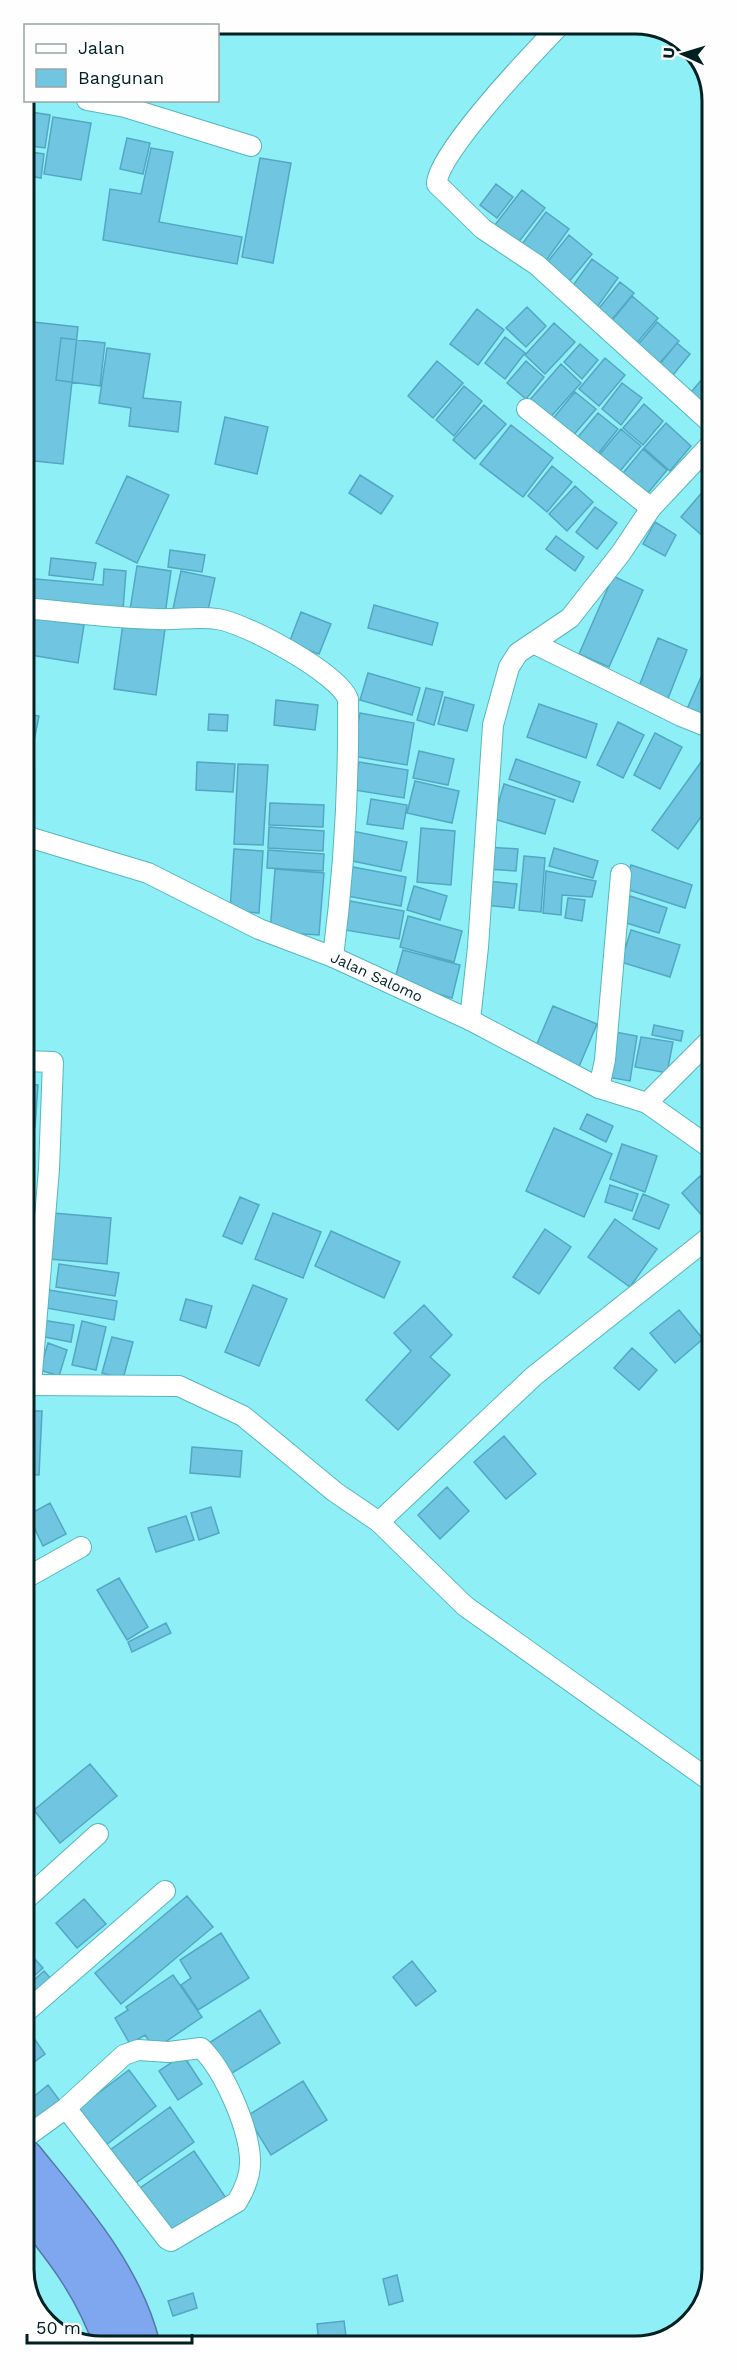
<svg xmlns="http://www.w3.org/2000/svg" width="737" height="2370" font-family="'Work Sans',sans-serif">
<rect width="100%" height="100%" fill="#8feff6"/>
<path fill="#70c5e1" stroke="#52a7c3" stroke-width="1.5" d="M24 111 50 115 45 148 24 145Z
M53 117 91 123 81 180 44 174Z
M127 138 150 143 143 174 120 169Z
M151 148 173 152 159 222 242 237 237 264 103 240 110 189 141 194Z
M24 151 44 154 41 178 24 175Z
M260 158 291 163 273 263 242 257Z
M496 184 513 197 497 218 480 205Z
M522 190 545 208 514 248 491 230Z
M546 212 569 229 545 262 522 244Z
M569 235 592 254 568 283 545 265Z
M592 259 618 278 595 310 569 291Z
M620 282 634 293 609 323 596 312Z
M632 296 658 318 636 344 610 323Z
M527 307 546 326 526 347 506 328Z
M477 309 504 330 478 365 450 344Z
M24 321 78 327 63 464 25 460Z
M657 322 679 341 658 365 637 346Z
M554 323 575 342 545 374 525 355Z
M505 337 525 353 505 379 485 363Z
M61 338 105 343 100 386 56 380Z
M677 343 690 354 673 375 660 364Z
M580 344 598 360 582 379 564 362Z
M107 348 150 354 143 398 181 402 178 432 129 426 131 408 99 403Z
M605 358 625 375 599 406 579 389Z
M437 361 463 383 433 418 408 396Z
M526 361 544 377 526 399 507 383Z
M561 364 581 383 548 420 528 402Z
M708 372 711 375V401L703 410 687 397Z
M622 383 642 398 621 425 602 409Z
M464 386 482 401 454 436 436 420Z
M575 392 596 409 571 438 551 421Z
M644 404 663 421 643 445 623 428Z
M484 405 506 424 475 459 453 440Z
M598 413 618 429 593 460 573 443Z
M225 417 268 427 257 474 215 464Z
M666 423 691 446 670 471 644 448Z
M511 425 553 458 523 497 480 464Z
M621 429 641 446 615 477 595 460Z
M643 449 667 470 643 499 618 479Z
M552 466 572 482 547 512 528 496Z
M360 475 393 496 381 514 349 493Z
M127 476 169 495 137 563 96 543Z
M711 482V531L705 538 681 517Z
M575 486 593 502 567 531 549 514Z
M595 507 617 523 597 549 576 532Z
M655 522 676 535 665 556 643 544Z
M556 536 584 557 575 571 546 549Z
M170 550 205 555 202 572 168 567Z
M51 558 96 563 93 580 49 575Z
M137 566 171 571 165 615 130 610Z
M104 569 126 571 123 610 25 601V578L103 585Z
M181 571 215 578 207 615 173 609Z
M613 576 643 590 609 667 579 654Z
M374 605 438 623 432 645 368 628Z
M301 612 331 624 319 654 289 643Z
M25 615 84 625 78 663 25 654Z
M123 623 165 629 156 695 114 689Z
M658 638 687 650 667 701 638 689Z
M709 659 711 660V720L687 709Z
M368 673 420 688 412 715 360 700Z
M426 688 443 692 434 725 417 720Z
M445 697 474 705 467 731 438 724Z
M276 700 318 705 315 730 274 725Z
M539 704 597 724 586 758 527 737Z
M25 713 39 716 33 746 25 745Z
M360 713 414 723 407 765 352 756Z
M209 714 228 715 227 731 208 730Z
M618 722 644 735 623 778 597 765Z
M655 733 682 747 660 789 634 775Z
M419 751 454 759 448 785 413 778Z
M709 751 711 803 678 849 652 830Z
M516 759 580 782 573 802 509 779Z
M197 762 235 764 233 792 196 790Z
M359 762 408 770 404 798 354 790Z
M238 764 268 765 263 845 234 844Z
M415 781 459 791 452 823 407 813Z
M504 784 555 800 545 834 494 819Z
M371 799 407 805 403 829 367 824Z
M270 803 324 805 323 827 269 825Z
M269 827 324 831 323 851 268 848Z
M421 828 455 831 451 885 417 882Z
M352 831 407 842 401 871 347 860Z
M487 847 518 849 516 871 486 869Z
M554 848 598 861 593 878 549 866Z
M234 849 263 851 259 913 230 911Z
M268 850 324 854 323 871 267 868Z
M524 856 545 858 541 912 519 910Z
M631 865 692 885 685 908 623 888Z
M353 867 406 877 401 906 347 896Z
M275 869 324 873 319 935 270 932Z
M546 871 596 881 592 897 562 895 561 915 543 913Z
M486 881 517 884 514 908 483 905Z
M414 886 447 896 440 920 407 910Z
M630 896 667 908 659 933 623 922Z
M568 898 585 900 582 921 565 918Z
M350 901 404 911 399 939 345 930Z
M408 916 462 931 454 962 400 947Z
M631 930 680 945 670 977 621 962Z
M403 950 460 965 452 998 394 982Z
M553 1006 597 1024 578 1069 534 1051Z
M654 1025 683 1031 681 1041 652 1035Z
M615 1032 637 1036 630 1081 607 1077Z
M641 1037 673 1042 667 1073 635 1067Z
M25 1084 38 1085 35 1127 25 1126Z
M587 1114 613 1126 606 1142 580 1129Z
M554 1128 612 1154 584 1217 526 1191Z
M622 1144 657 1156 645 1192 610 1179Z
M700 1176 712 1189V1212L705 1219 682 1193Z
M610 1185 638 1194 632 1211 605 1202Z
M643 1194 669 1205 659 1229 633 1219Z
M240 1197 259 1205 242 1244 223 1236Z
M53 1213 111 1218 107 1264 49 1259Z
M273 1213 321 1232 303 1278 255 1259Z
M615 1219 657 1249 630 1287 588 1257Z
M545 1229 571 1247 539 1294 513 1277Z
M331 1231 400 1262 384 1298 315 1266Z
M59 1264 119 1273 115 1296 56 1287Z
M253 1285 287 1299 259 1366 225 1352Z
M49 1290 117 1301 114 1320 46 1308Z
M186 1299 212 1306 206 1328 180 1320Z
M424 1305 452 1335 430 1357 450 1375 398 1430 366 1400 411 1351 394 1333Z
M679 1310 703 1339 675 1363 650 1333Z
M42 1320 74 1325 71 1342 39 1336Z
M82 1321 106 1327 96 1370 72 1365Z
M112 1337 133 1342 123 1379 102 1373Z
M48 1343 67 1350 59 1376 40 1370Z
M632 1348 657 1370 639 1390 614 1368Z
M26 1411H42L39 1475 26 1474Z
M504 1436 536 1474 506 1499 474 1462Z
M192 1447 242 1451 240 1477 190 1473Z
M447 1487 469 1511 440 1539 418 1515Z
M50 1503 66 1534 43 1546 28 1515Z
M211 1507 219 1533 199 1540 191 1513Z
M186 1516 194 1540 156 1552 148 1528Z
M119 1578 148 1627 127 1640 97 1590Z
M166 1623 171 1633 132 1652 128 1642Z
M90 1764 117 1796 60 1843 34 1810Z
M187 1896 213 1927 121 2004 95 1973Z
M84 1899 106 1924 77 1948 56 1923Z
M221 1933 249 1978 198 2010 181 1985 191 1978 180 1960Z
M34 1958 43 1968 26 1983V1965Z
M412 1961 436 1991 416 2006 393 1977Z
M44 1971 53 1981 26 2005V1987Z
M173 1975 202 2017 155 2049 145 2035 130 2044 115 2018 128 2010 126 2007Z
M260 2010 280 2043 229 2075 209 2043Z
M27 2028 45 2054 26 2068V2029Z
M183 2055 202 2084 178 2100 159 2071Z
M129 2070 156 2106 101 2149 73 2112Z
M303 2081 327 2120 271 2155 247 2116Z
M48 2085 60 2101 26 2126V2103Z
M170 2107 194 2142 130 2187 106 2153Z
M194 2151 226 2198 171 2235 140 2188Z
M397 2275 403 2301 389 2305 383 2279Z
M193 2293 197 2308 173 2316 168 2301Z
M344 2321 347 2343 319 2345 317 2324Z
M201 2337 203 2345H185L184 2340Z
M252 2338 253 2345H207Z"/>
<g fill="none" stroke-linecap="round" stroke-linejoin="round">
<g stroke="#55b7be" stroke-width="22">
<g id="street">
<path d="M561 24C537 49 435 155 437 184L483 229 537 265 711 423"/>
<path d="M87 100 125 107 251 146"/>
<path d="M527 409 651 508"/>
<path d="M25 608C69 612 113 618 158 619 177 620 198 616 217 619 246 623 338 673 348 699 349 785 344 872 333 957"/>
<path d="M533 643 681 716 711 728"/>
<path id="s1" d="M25 836 148 873 259 929 333 957 470 1020 599 1088 647 1103 712 1149"/>
<path d="M470 1020 478 947 493 725 509 667 518 653 570 618 621 553 651 508 711 444"/>
<path d="M25 1061 53 1062 49 1169 31 1385"/>
<path d="M599 1088 605 1060 621 874"/>
<path d="M647 1103 712 1038"/>
<path d="M26 1385 179 1386 243 1416 335 1492 379 1522 534 1376 712 1235"/>
<path d="M379 1522 465 1606 712 1782"/>
<path d="M26 1578 81 1547"/>
<path d="M26 1899 98 1834"/>
<path d="M26 2012 165 1891"/>
<path d="M26 2137 66 2108 124 2055 138 2050 169 2052 201 2048C224 2070 248 2126 250 2158 251 2173 245 2189 237 2202L171 2241 167 2239 66 2108"/>
</g>
</g>
<g stroke="#5378a7" stroke-width="36">
<path id="highway" d="M26 2157C72 2214 125 2273 143 2346
M26 2206C64 2253 92 2288 112 2346"/>
</g>
<use href="#street" stroke="#fff" stroke-width="20"/>
<use href="#highway" stroke="#7fa7ef" stroke-width="33"/>
</g>
<g text-anchor="middle" stroke-width="4.5" stroke-linejoin="round" paint-order="stroke">
<g font-size="15" fill="#012022" stroke="#fefefe">
<text dy="5" stroke="none"><textPath href="#s1" startOffset="380">Jalan Salomo</textPath></text>
</g>
</g>
<path d="M0 0H737V2370H0ZM101 34H635A67 67 0 0 1 702 101V2269A67 67 0 0 1 635 2336H101A67 67 0 0 1 34 2269V101A67 67 0 0 1 101 34Z" fill="#fefefe" fill-rule="evenodd"/>
<path fill="none" stroke="#012022" stroke-width="3" d="M101 34H635A67 67 0 0 1 702 101V2269A67 67 0 0 1 635 2336H101A67 67 0 0 1 34 2269V101A67 67 0 0 1 101 34Z"/>
<rect x="24" y="24" width="195" height="78" fill="#fefefe" stroke="#99a5a6" stroke-width="1.5"/>
<rect x="36" y="44" width="30" height="9" fill="#ffffff" stroke="#99a5a6" stroke-width="1.5"/>
<text x="78" y="54" font-size="18" fill="#012022">Jalan</text>
<rect x="36" y="69" width="30" height="18" fill="#70c5e1" stroke="#99a5a6" stroke-width="1.5"/>
<text x="78" y="84" font-size="18" fill="#012022">Bangunan</text>
<g transform="translate(683 54) rotate(274)" stroke="#fefefe" stroke-width="4.5" paint-order="stroke">
<path d="M0-4.5L10 22L0 15L-10 22Z" fill="#012022"/>
<text y="-9" font-size="16" font-weight="bold" text-anchor="middle" fill="#012022">U</text>
</g>
<path d="M27 2334v9h165v-9" fill="none" stroke="#012022" stroke-width="3"/>
<text x="36" y="2334" font-size="18" fill="#012022" stroke="#fefefe" stroke-width="4.5" paint-order="stroke">50 m</text>
</svg>
